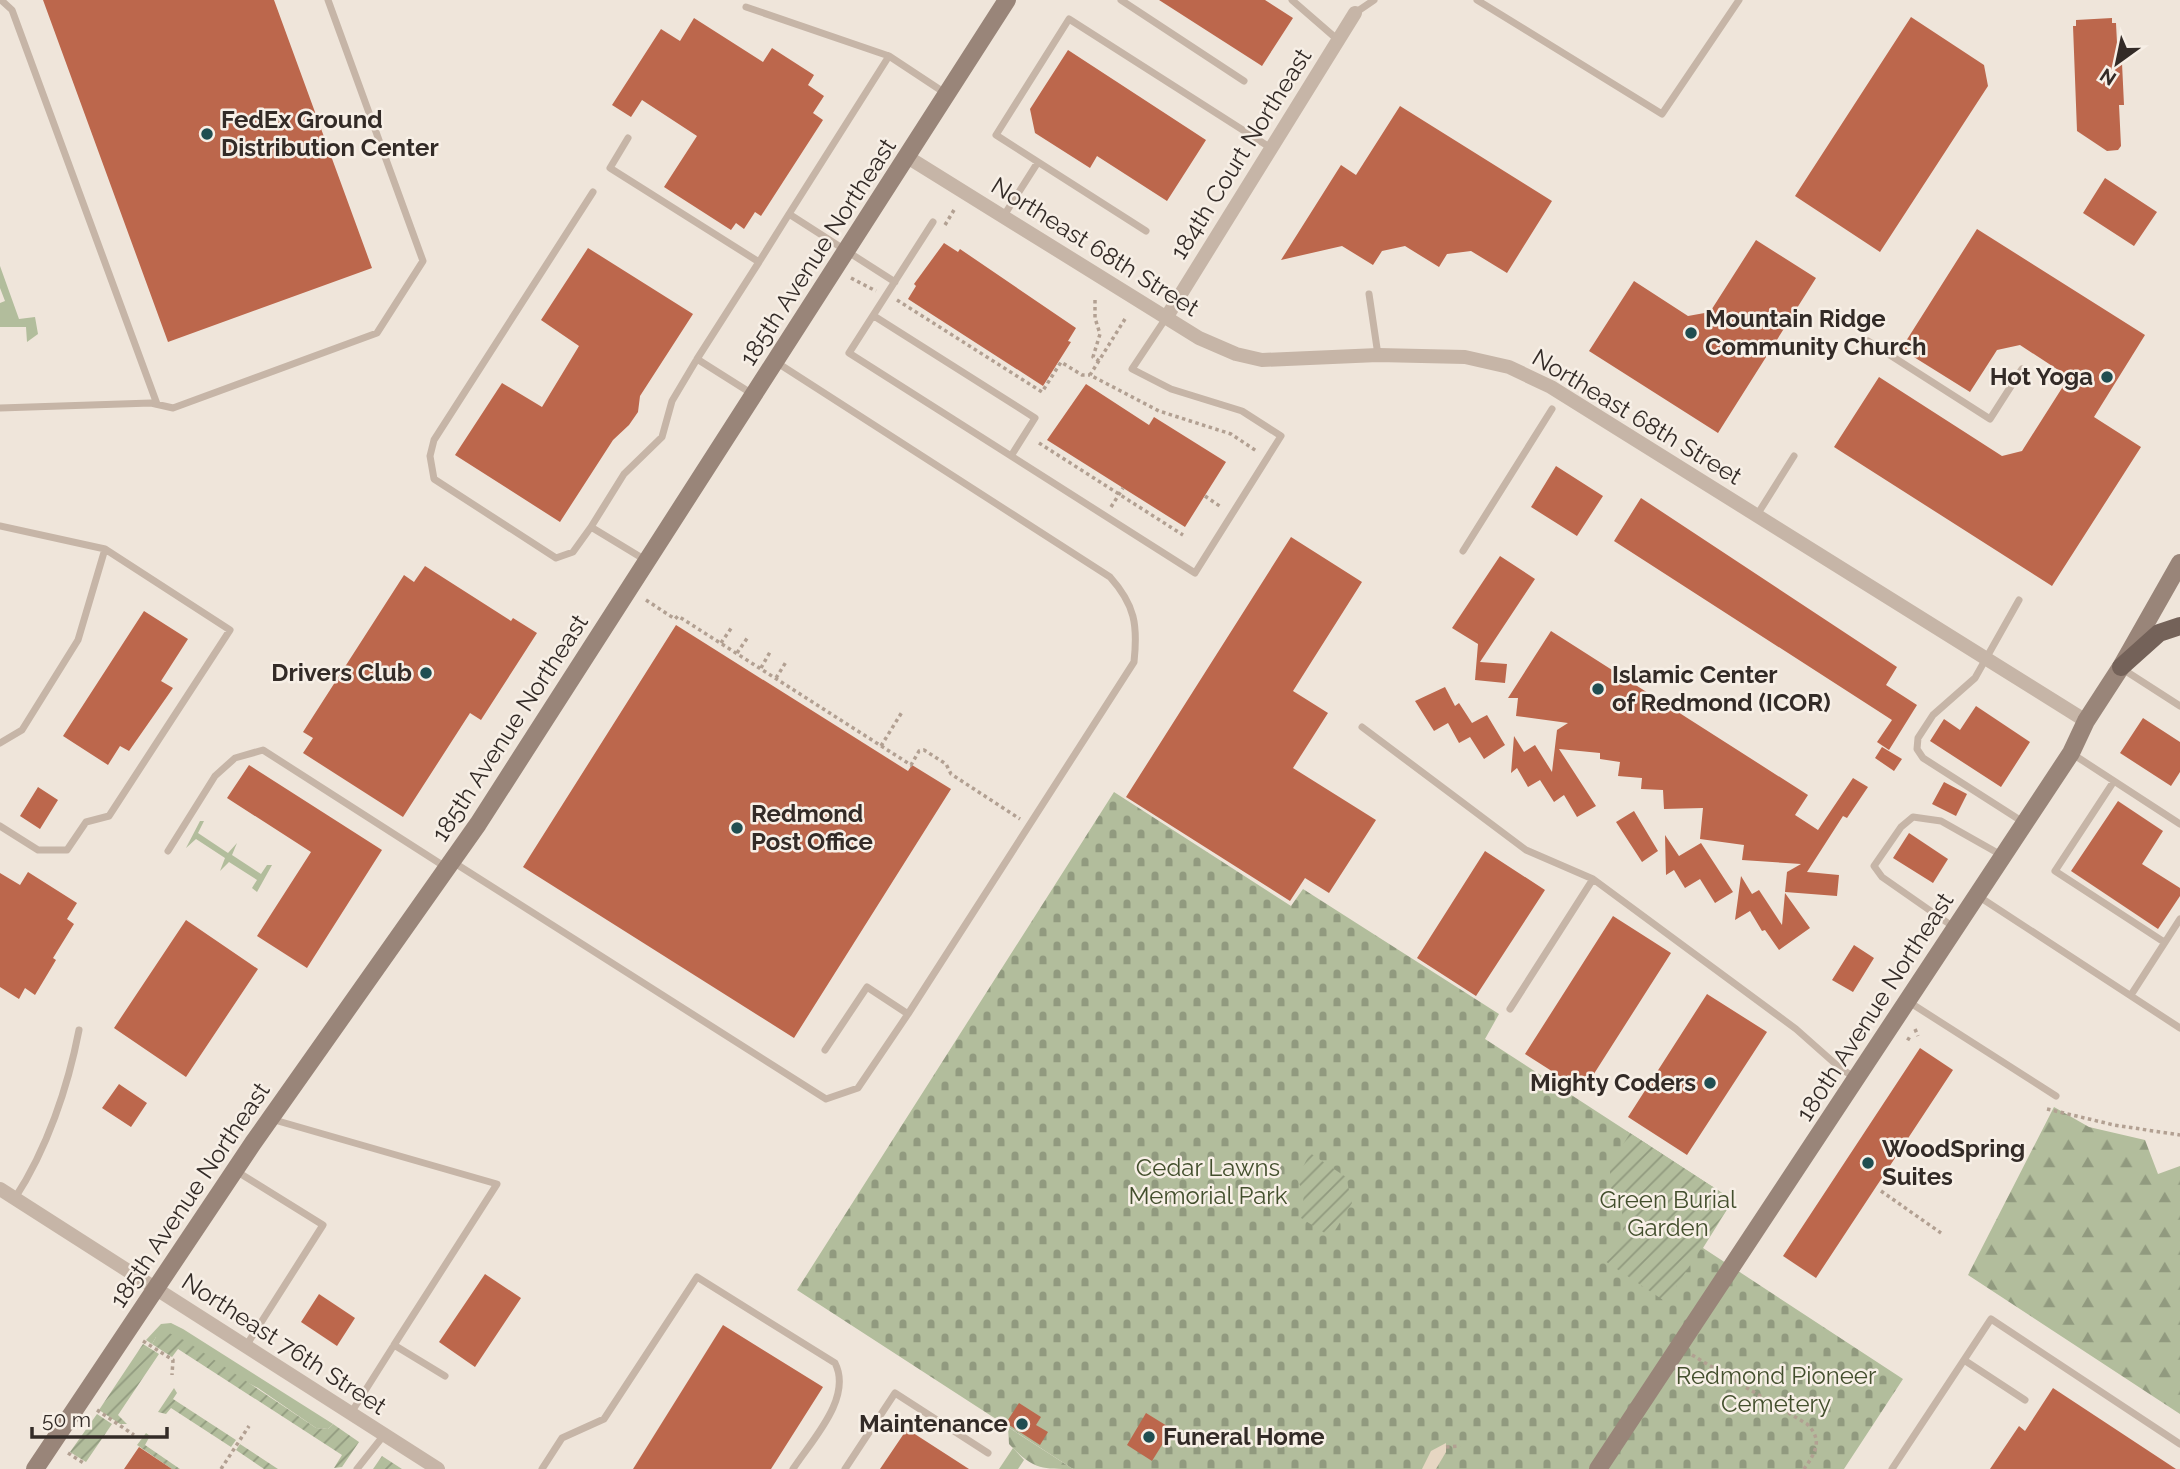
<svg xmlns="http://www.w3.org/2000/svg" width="2180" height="1469" font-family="Raleway,sans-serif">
<defs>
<pattern id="forest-firs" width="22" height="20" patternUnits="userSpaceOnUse" patternTransform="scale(1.75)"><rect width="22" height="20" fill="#b2bd9c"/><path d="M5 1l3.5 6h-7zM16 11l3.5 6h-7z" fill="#919a7f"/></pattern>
<pattern id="cemetery-stones" width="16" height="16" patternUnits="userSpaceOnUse" patternTransform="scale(1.75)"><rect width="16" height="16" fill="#b2bd9c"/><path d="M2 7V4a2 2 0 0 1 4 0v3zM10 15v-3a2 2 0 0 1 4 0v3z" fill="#919a7f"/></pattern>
<pattern id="garden-furrows" width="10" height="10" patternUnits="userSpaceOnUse" patternTransform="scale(1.75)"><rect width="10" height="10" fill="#b2bd9c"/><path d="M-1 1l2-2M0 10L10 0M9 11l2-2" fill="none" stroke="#919a7f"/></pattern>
</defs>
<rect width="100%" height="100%" fill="#efe5da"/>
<path fill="#b2bd9c" d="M0 266 19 319 35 317 38 334 27 342 26 327H0V303L5 301 0 288Z
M200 821H204L198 833 228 853 237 843 232 855 261 874 267 865H272L257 892 252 888 257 880 229 862 220 871 225 858 196 839 186 848Z
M171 1323 183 1329 333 1424 328 1429 316 1428 258 1388 156 1337 152 1344 146 1340 161 1324Z
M1013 1448 1024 1460 1018 1469H999Z"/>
<path fill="url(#forest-firs)" d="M2054 1107 2089 1127 2145 1140 2158 1174 2180 1166V1414L1968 1275Z
M1008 1427 1073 1469C1039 1469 1033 1469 1009 1444Z"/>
<path fill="url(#cemetery-stones)" d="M1114 792 1291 906 1303 889 1499 1014 1485 1039 1733 1200 1703 1248 1903 1379 1844 1469H1073L797 1290Z"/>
<path fill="url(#garden-furrows)" d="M1630 1133 1733 1200 1666 1302 1605 1261 1623 1231 1622 1211 1610 1186V1166Z
M1310 1153 1346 1177 1352 1203 1331 1237 1301 1218 1304 1194 1297 1179Z
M169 1333 186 1341 316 1428 328 1429 333 1424 359 1442 342 1467 334 1468 342 1455 178 1349 172 1357 152 1344 156 1337Z
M143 1344 159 1354 118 1415 127 1424H120L99 1410Z
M174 1388 177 1393 173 1399 236 1440 231 1447 171 1408 166 1414 158 1412Z
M97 1414 112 1424 86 1462 70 1452Z
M146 1433 150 1436 145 1445 180 1469H172L137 1445Z
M240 1444 278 1469H264L236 1450Z
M382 1456 402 1469H373Z"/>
<path fill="#e6d6c2" d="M1446 1443V1452L1436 1469H1422L1431 1451Z"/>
<path fill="#bc674c" d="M43 0H274L372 268 168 342Z
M1159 0H1265L1293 18 1262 66Z
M1911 17 1984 65 1988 86 1880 252 1795 196Z
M694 18 763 62 772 48 814 75 808 85 824 96 813 113 823 120 761 216 755 212 744 229 736 223 731 230 664 187 697 136 642 100 631 117 612 105 661 29 680 41Z
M2112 18V23H2116L2118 63H2122L2124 105H2119L2121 146 2118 150 2107 151 2077 131 2073 26H2076V20Z
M1068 50 1206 140 1167 201 1097 156 1090 168 1035 133 1030 109Z
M1400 106 1552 201 1507 273 1471 251 1447 254 1439 267 1405 246 1382 251 1373 265 1342 246 1281 260 1341 165 1356 175Z
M2105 178 2157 212 2134 246 2083 213Z
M1977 229 2145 335 2094 417 2141 447 2052 586 1834 447 1879 377 2002 456 2022 451 2069 377 2020 345 1997 350 1970 392 1901 349Z
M1756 240 1816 278 1718 433 1589 351 1634 281 1688 316 1710 312Z
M944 243 958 252 960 249 1076 328 1068 341 1071 342 1043 386 908 299 916 286 914 284Z
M588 248 693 314 640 396 638 412 629 425 613 440 560 522 455 455 502 383 542 407 579 346 541 320Z
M1086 384 1149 425 1154 417 1226 462 1185 527 1047 440Z
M1556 466 1603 496 1577 536 1531 507Z
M1641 498 1897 667 1886 685 1917 705 1889 750 1877 742 1892 720 1614 541Z
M1291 537 1362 582 1293 691 1328 713 1293 768 1376 820 1329 893 1305 878 1290 901 1126 797Z
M1500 556 1535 579 1480 662 1507 664 1505 683 1475 680 1478 644 1452 628Z
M425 566 511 621 513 618 537 633 481 720 470 713 403 817 303 753 313 738 303 732 404 575 414 582Z
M144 611 188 639 161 681 173 688 129 751 120 746 108 765 63 736Z
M676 625 908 771 912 765 951 789 794 1038 523 867Z
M1551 631 1808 795 1795 815 1818 830 1853 778 1868 787 1847 818 1843 816 1807 872 1839 875 1837 896 1785 892 1787 872 1801 864 1742 860 1744 845 1700 839 1703 808 1664 809 1663 790 1641 789 1642 778 1618 776 1620 762 1600 759V753L1559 749 1596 806 1577 817 1564 795 1554 802 1540 780 1528 787 1517 768 1511 773 1514 736 1524 752 1535 745 1552 772 1557 730 1568 723 1516 716 1518 698H1508Z
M1445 687 1455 706 1459 703 1472 723 1487 715 1505 745 1484 759 1470 737 1459 743 1448 723 1434 731 1415 701Z
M1976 706 2030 742 2001 787 1930 741 1944 719 1960 730Z
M2143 718 2180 742V772L2171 786 2120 753Z
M1882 747 1902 759 1894 771 1875 758Z
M249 765 382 850 307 968 257 936 311 852 227 798Z
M1944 782 1967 794 1956 816 1932 804Z
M38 787 58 800 40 829 20 816Z
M2118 801 2163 831 2142 864 2180 888V896L2158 929 2071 871Z
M1634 811 1658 851 1642 862 1616 822Z
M1909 833 1948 859 1933 883 1893 858Z
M1665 835 1679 856 1701 843 1733 892 1715 903 1700 879 1685 888 1674 870 1666 875Z
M1485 851 1545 890 1476 996 1417 958Z
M28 872 77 903 67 919 74 924 53 958 56 960 35 995 25 988 19 999 0 987V873L20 885Z
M1741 876 1752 894 1759 890 1782 925 1785 893 1810 928 1779 950 1765 930 1762 931 1750 911 1735 920Z
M1613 916 1671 953 1583 1091 1525 1054Z
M186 920 258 969 186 1077 114 1028Z
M1854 945 1874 958 1853 992 1832 980Z
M1707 994 1767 1032 1687 1155 1628 1117Z
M1920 1048 1953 1070 1816 1278 1783 1256Z
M119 1084 147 1103 131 1127 102 1108Z
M485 1274 521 1298 475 1367 439 1342Z
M319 1294 355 1318 337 1346 301 1322Z
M723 1325 823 1387 771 1469H633Z
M2053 1388 2176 1469H1990L2019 1426 2025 1431Z
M1019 1403 1041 1417 1036 1425 1048 1432 1040 1445 1006 1423Z
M1146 1413 1172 1429 1152 1461 1127 1445Z
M907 1429 969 1469H880Z
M139 1447 172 1469H124Z"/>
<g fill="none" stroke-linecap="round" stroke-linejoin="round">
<path stroke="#b2a092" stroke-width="3.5" stroke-dasharray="3.5 3.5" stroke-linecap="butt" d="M945 225 954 210
M851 278 876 291
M897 300 1042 392 1061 362 1082 375H1090
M1095 300V318L1100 334 1093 357 1099 361
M1125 319 1090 375 1159 411 1231 434 1258 452
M1039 443 1183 535
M1205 496 1221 507
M1111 507 1123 488
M646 600 675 619 678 616 911 765 919 751 924 750 946 764 951 774 1020 819
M721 643 732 627
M737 653 748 637
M761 668 770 652
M776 678 786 662
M881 746 902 712
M1915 1029 1918 1036
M1907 1038 1912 1041
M2047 1109 2114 1125 2180 1135
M1881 1191 1941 1233
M143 1341 173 1360 172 1375
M1692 1355 1807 1424C1823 1440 1816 1452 1804 1469
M97 1410 134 1435
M1446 1447 1460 1446
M68 1453 85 1464
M221 1469 249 1426"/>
<path stroke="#c6b5a7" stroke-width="7" d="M1 0 12 10 157 404
M1121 0 1244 81
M1292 0 1338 40
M1477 0 1662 114 1739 0
M746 7 889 56
M1355 13 1374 0
M628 138 610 168 759 262 789 214 895 282
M1038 162 996 135 1069 19 1271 148
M789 214 889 56 945 93
M1003 217 1038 162 1146 231
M933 222 849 353 1195 573 1281 436 1242 411 1171 389 1132 369 1166 318
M1369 294 1378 355
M874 316 1035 418 1011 456
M1868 341 1990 419 2022 369
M697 359 759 262
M776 362 1110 577C1135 605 1138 625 1134 662L908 1014
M0 408 151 403 173 408 377 333 423 261 328 0
M1757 515 1794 456
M0 526 105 549 230 630 109 816 86 822 67 850H38L0 826
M591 527 573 552 556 558 434 479 430 456 434 440 593 192
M1463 551 1552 409
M647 561 591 527 624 474 662 437 672 401 697 359 754 395
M2019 600 1975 678 1933 715 1918 738 1917 749 1923 758 2023 822
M2121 668 2180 706
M1362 727 1526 850 1593 879 1796 1029 1840 1068 1857 1079
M0 743 22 730 78 640 105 549
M2071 753 2180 824
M2114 781 2055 871 2164 942
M168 851 215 776 235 758 263 750 447 868
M453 862 826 1099 858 1088 908 1014 867 987 825 1050
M1978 896 2180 1028
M1955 928 1882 877 1874 866 1901 827 1913 817 1941 821 2003 856
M2131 995 2180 919
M1909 1002 2056 1096
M1510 1009 1593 879
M271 1119 497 1184 394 1345
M236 1171 323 1225 246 1346
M15 1198C47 1149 68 1087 79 1030
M1964 1360 2025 1400
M351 1413 394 1345 445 1376
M357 1469 384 1435
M542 1469 562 1438 604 1419 697 1277 835 1363C853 1398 811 1441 793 1469
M845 1469 895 1393 988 1453
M1892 1469 1991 1319 2180 1444"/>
<path stroke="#c6b5a7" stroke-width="14" d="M909 158 1199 338 1236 354 1262 360 1378 355 1465 357 1509 367 1551 387 2086 721
M1166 318 1355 13
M0 1189 438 1469"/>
<path stroke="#998579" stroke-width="18" d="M35 1469 253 1143 478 824 1007 0
M1598 1469 2071 753 2086 721 2121 667 2180 563"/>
<path stroke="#746259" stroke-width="18" d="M2121 667 2159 633 2180 626"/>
</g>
<g fill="#204e51" stroke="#f7efe6" stroke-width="2.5">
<circle cx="207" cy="134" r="7"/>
<circle cx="1691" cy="333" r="7"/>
<circle cx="2107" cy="377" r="7"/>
<circle cx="426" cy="673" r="7"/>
<circle cx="1598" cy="689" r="7"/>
<circle cx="737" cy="828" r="7"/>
<circle cx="1710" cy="1083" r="7"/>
<circle cx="1868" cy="1163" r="7"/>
<circle cx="1022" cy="1424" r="7"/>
<circle cx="1149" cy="1437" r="7"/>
</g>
<g text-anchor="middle" stroke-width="5" stroke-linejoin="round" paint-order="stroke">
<g font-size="24" font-weight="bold" fill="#332b27" stroke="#f7efe6" text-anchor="start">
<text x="221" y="128">FedEx Ground<tspan x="221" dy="28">Distribution Center</tspan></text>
<text x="1705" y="327">Mountain Ridge<tspan x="1705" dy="28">Community Church</tspan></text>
<text x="2093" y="385" text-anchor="end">Hot Yoga</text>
<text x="412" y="681" text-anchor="end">Drivers Club</text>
<text x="1612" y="683">Islamic Center<tspan x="1612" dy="28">of Redmond (ICOR)</tspan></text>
<text x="751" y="822">Redmond<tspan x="751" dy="28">Post Office</tspan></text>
<text x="1696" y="1091" text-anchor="end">Mighty Coders</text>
<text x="1882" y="1157">WoodSpring<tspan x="1882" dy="28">Suites</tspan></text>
<text x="1008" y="1432" text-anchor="end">Maintenance</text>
<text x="1163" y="1445">Funeral Home</text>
</g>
<g font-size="24" fill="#332b27" stroke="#f7efe6">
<text transform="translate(1241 154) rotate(-58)" y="8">184th Court Northeast</text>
<text transform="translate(1095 247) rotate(32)" y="8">Northeast 68th Street</text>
<text transform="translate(818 252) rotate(-57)" y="8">185th Avenue Northeast</text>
<text transform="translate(1637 417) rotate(31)" y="8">Northeast 68th Street</text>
<text transform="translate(510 728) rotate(-57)" y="8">185th Avenue Northeast</text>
<text transform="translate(1875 1007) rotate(-57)" y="8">180th Avenue Northeast</text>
<text transform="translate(190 1195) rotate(-56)" y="8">185th Avenue Northeast</text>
<text transform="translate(284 1344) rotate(33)" y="8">Northeast 76th Street</text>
</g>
<g font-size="24" fill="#434f2d" stroke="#f7efe6">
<text x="1208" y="1176">Cedar Lawns<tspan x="1208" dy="28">Memorial Park</tspan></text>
<text x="1668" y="1208">Green Burial<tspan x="1668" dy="28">Garden</tspan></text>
<text x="1776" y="1384">Redmond Pioneer<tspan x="1776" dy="28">Cemetery</tspan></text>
</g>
</g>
<g transform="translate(2117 63) rotate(213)" stroke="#f7efe6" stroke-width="5" paint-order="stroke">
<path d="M0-5L12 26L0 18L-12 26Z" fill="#332b27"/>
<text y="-10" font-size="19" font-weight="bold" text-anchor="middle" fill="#332b27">N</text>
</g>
<path d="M32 1427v10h135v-10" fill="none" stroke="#332b27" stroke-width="3.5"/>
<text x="42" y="1427" font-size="21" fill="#332b27" stroke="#f7efe6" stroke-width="5" paint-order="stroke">50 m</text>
</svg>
